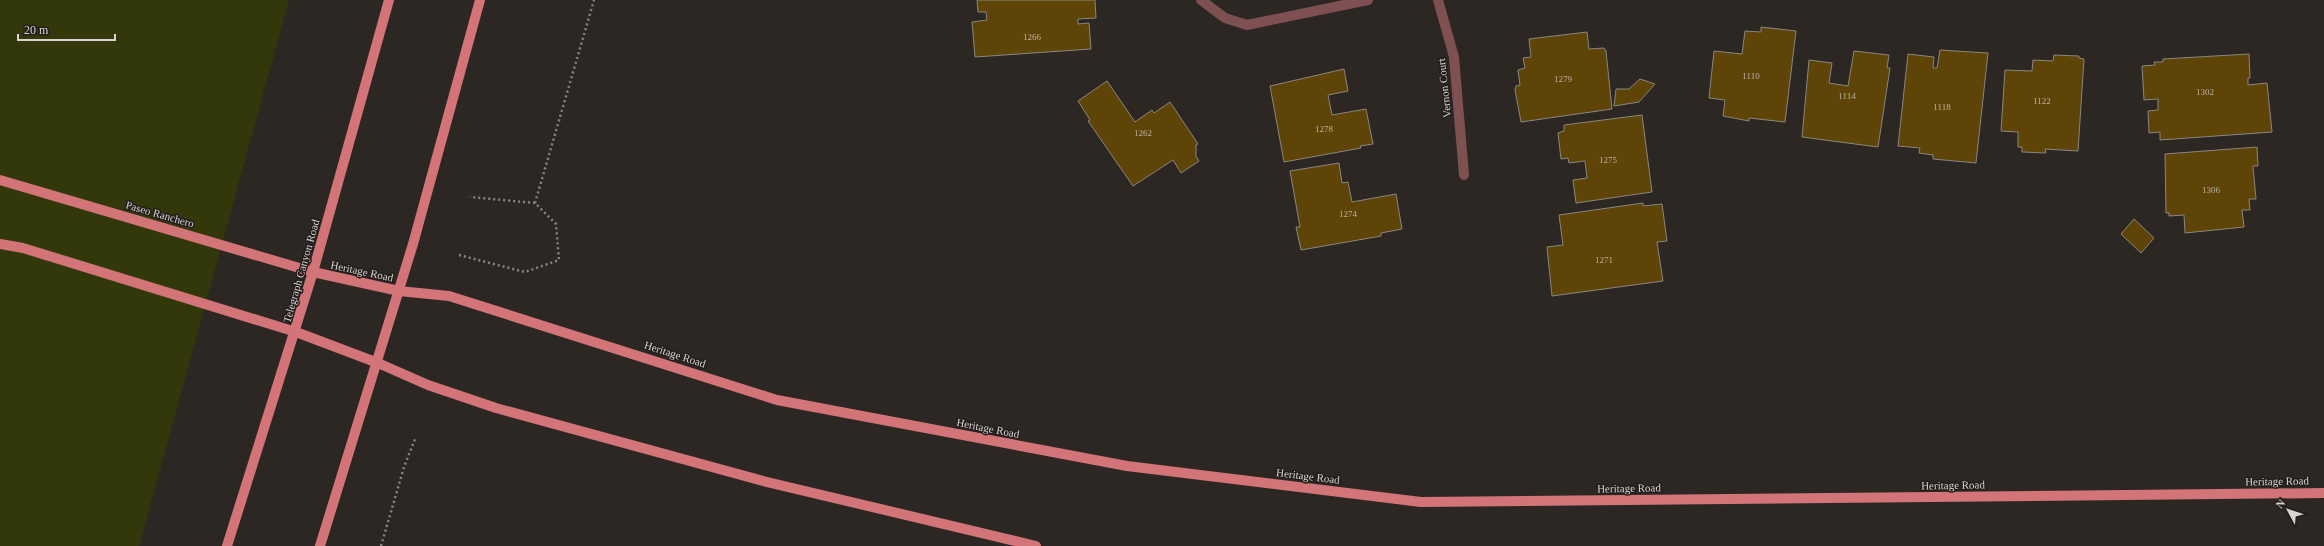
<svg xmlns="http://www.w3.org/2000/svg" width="2324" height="546" font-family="'Times New Roman',serif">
<rect width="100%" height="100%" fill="#2d2724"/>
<path fill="#32380a" d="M0 0H289L139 546H0Z"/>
<path fill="#5e4507" stroke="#8a8680" d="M977 0H1095L1096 18 1078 19V24L1089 23 1091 49 975 57 972 22 987 20 986 12H978Z
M1761 27 1796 31 1785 122 1749 118V121L1723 116 1725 100 1709 98 1714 51 1742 54 1745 31 1761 32Z
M1587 32 1589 49 1604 48 1606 51 1612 109 1521 122 1515 90 1516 86 1520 85 1518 70 1525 68 1523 58 1531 57 1529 39Z
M1940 50 1988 53 1976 163 1933 159V155L1919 153 1920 148 1898 146 1908 54 1934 57 1933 68H1937Z
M1854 51 1889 55 1887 68H1890L1878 147 1802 137 1809 60 1832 63 1829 83 1848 86Z
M2249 54 2250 78H2248V85L2267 83 2272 132 2160 140V132L2149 133 2148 111 2158 110V99L2144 100 2142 66 2155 65 2154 62H2163V59Z
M2054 55 2079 56V58L2084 59 2078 151 2045 149 2046 153 2022 152V147H2018V132L2001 131 2005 70 2032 71 2033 60 2053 61Z
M1344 69 1348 91 1328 95 1332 115 1366 109 1373 144 1360 146 1361 148 1284 162 1270 86Z
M1640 79 1655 84 1639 102 1614 106 1616 89H1629Z
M1107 81 1135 122 1152 110 1154 113 1170 102 1198 144 1196 145V156L1199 161 1181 173 1173 160 1133 186 1088 121 1090 120 1078 101Z
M1642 115 1652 192 1576 203 1573 180 1587 178 1585 161 1569 163 1568 158 1561 159 1558 133 1564 131V125Z
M2257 147 2258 166H2253L2256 199H2249L2250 210H2242L2244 227 2185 233 2184 215 2169 216V213H2166L2165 154Z
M1339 163 1342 183 1348 182 1352 202 1396 194 1402 229 1381 233V236L1301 250 1296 227H1300L1290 171Z
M1643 203V206L1662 204 1667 241 1657 242 1663 281 1552 296 1547 247 1563 245 1559 215Z
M2134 219 2154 238 2141 253 2121 234Z"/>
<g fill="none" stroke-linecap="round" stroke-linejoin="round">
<path stroke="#8a8583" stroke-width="2.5" stroke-dasharray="2 3" stroke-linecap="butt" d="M535 203 594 0
M459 255 525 272 559 260 556 224 535 203 470 197
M381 546 404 467 415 439"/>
<path stroke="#7e5051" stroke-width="10" d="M1201 0 1225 18 1247 25 1368 0
M1438 0 1454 57 1464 175"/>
<path stroke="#d27478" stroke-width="10" d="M0 180 313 272 399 291 449 296 777 400 1127 466 1421 502 2324 493
M0 244 23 248 296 332 378 363 428 385 496 408 763 481 1036 546
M227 546 313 272 389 0
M320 546 413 244 480 0"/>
</g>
<g text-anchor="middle" stroke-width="3" stroke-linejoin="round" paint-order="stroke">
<g font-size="9" fill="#bab09f">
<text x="1032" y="40">1266</text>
<text x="1751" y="79">1110</text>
<text x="1563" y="82">1279</text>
<text x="2205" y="95">1302</text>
<text x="1847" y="99">1114</text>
<text x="2042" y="104">1122</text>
<text x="1942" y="110">1118</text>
<text x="1324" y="132">1278</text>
<text x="1143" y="136">1262</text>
<text x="1608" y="163">1275</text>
<text x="2211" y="193">1306</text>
<text x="1348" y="217">1274</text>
<text x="1604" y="263">1271</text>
</g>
<g font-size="11" fill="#d8d4d2" stroke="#231e1b">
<text transform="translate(1444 88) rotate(-96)" y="4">Vernon Court</text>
<text transform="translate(160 214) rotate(16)" y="4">Paseo Ranchero</text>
<text transform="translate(301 271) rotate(-74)" y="4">Telegraph Canyon Road</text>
<text transform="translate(362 271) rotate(12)" y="4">Heritage Road</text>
<text transform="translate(675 354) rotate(18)" y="4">Heritage Road</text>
<text transform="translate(988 428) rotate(11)" y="4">Heritage Road</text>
<text transform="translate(1308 476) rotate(7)" y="4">Heritage Road</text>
<text transform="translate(2277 481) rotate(-1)" y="4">Heritage Road</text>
<text transform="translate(1953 485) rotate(-1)" y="4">Heritage Road</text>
<text transform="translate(1629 488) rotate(-1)" y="4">Heritage Road</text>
</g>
</g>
<g transform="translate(2288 510) rotate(310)" stroke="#231e1b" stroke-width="3" paint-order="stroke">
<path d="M0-3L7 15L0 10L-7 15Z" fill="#d8d4d2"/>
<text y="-6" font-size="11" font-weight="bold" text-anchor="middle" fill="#d8d4d2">N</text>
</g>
<path d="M18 34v6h97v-6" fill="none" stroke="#d8d4d2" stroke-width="2"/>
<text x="24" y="34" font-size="12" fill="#d8d4d2" stroke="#231e1b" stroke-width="3" paint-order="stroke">20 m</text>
</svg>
